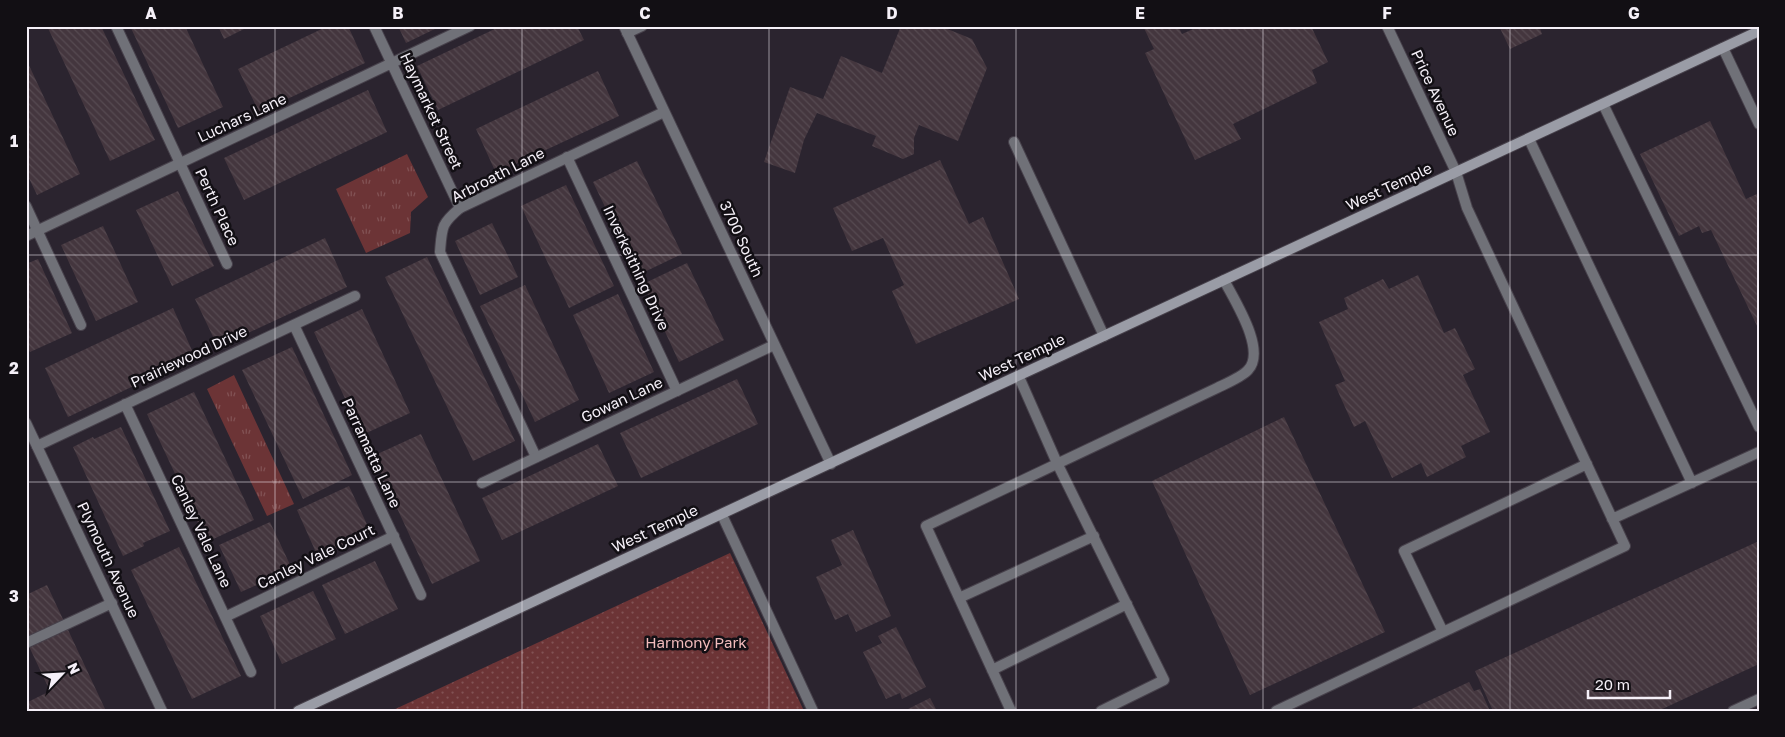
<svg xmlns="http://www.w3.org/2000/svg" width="1785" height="737" font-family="'Golos Text',sans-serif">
<defs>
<pattern id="grass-tufts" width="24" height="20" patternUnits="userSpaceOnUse" patternTransform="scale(1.25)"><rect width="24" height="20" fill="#6c3436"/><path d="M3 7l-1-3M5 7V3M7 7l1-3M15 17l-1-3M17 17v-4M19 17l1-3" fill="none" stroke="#825254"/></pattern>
<pattern id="park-dots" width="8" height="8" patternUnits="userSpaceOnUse" patternTransform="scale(1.25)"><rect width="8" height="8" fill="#6c3436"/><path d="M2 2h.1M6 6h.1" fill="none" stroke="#825254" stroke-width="1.8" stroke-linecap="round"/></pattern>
<pattern id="building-back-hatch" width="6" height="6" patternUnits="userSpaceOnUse" patternTransform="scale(1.25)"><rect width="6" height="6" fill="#44363e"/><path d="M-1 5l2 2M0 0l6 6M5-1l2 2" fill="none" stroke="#564a51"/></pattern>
</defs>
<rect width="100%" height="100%" fill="#2b242f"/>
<path fill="url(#grass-tufts)" d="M407 154 428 197 411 212 410 233 366 253 336 189Z
M234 375 294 504 267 516 207 389Z"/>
<path fill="url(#park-dots)" d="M730 553 804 711H391Z"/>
<path fill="url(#building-back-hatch)" d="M47 26H101L155 140 110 161Z
M130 26H185L223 107 178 128Z
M218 26H250L224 39Z
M328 26H348L365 63 259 112 238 69Z
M398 26H441L406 43Z
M501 26H577L584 40 438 110 417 66Z
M901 26H940L972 39 987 68 958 141 919 125 914 138V154L903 159 872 146 876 136 817 113 804 140 795 173 764 162 790 87 823 99 841 56 882 73Z
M1143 26H1178L1182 34 1200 26H1311L1328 62 1312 70 1317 83 1233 124 1241 139 1195 160 1145 53 1154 49Z
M1499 26H1539L1542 34 1510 49Z
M26 59 80 174 37 195 26 172Z
M598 71 619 116 496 173 476 129Z
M368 90 387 132 244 200 224 158Z
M1710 121 1746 199 1759 193V330L1711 230 1702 233 1699 226 1679 236 1640 154Z
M940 160 969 224 983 217 1019 299 916 344 892 291 904 285 883 238 852 251 833 208Z
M637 161 682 254 638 275 593 182Z
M566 185 614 286 569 308 521 206Z
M178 191 214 266 172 286 136 210Z
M492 223 518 277 480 295 455 241Z
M103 226 138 302 96 321 61 245Z
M325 238 347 287 218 347 195 299Z
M427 257 515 441 473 461 385 277Z
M38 259 72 333 30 352 26 344V264Z
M687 263 724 340 679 362 643 284Z
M1418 275 1444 333 1455 328 1475 369 1463 375 1490 432 1461 446 1466 457 1427 477 1421 463 1392 478 1365 421 1354 427 1335 385 1345 381 1319 322 1348 309 1344 298 1383 279 1389 289Z
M525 285 579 400 535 422 480 306Z
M618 294 654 372 609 393 573 315Z
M173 308 195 357 68 417 45 368Z
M362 309 410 413 362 435 314 332Z
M292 347 352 475 303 499 242 370Z
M737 379 758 424 641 478 620 433Z
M194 392 254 520 207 542 147 414Z
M1284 417 1385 632 1250 695 1152 481Z
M121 427 170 531 143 543 144 546 123 556 73 447 93 437 94 439Z
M421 434 480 561 432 584 373 456Z
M598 444 618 486 502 540 482 498Z
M349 486 371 533 318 557 297 510Z
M270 522 292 569 241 592 219 545Z
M853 530 891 616 856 632 848 614 835 620 816 577 842 565 831 540Z
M1759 541V664L1658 711H1493L1475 671Z
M179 547 241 676 192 699 131 570Z
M375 561 398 609 345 634 322 585Z
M47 585 106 711H26V703L50 691 26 640V595Z
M313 591 336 639 282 664 260 616Z
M896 627 926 687 902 699 900 693 886 699 863 652 882 643 878 636Z
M1469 682 1474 691 1480 689 1490 711H1407Z
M930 698 937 711H904Z"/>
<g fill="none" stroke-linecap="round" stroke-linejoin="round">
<g stroke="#47414b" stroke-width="12">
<path id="lane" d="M116 26 227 264
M627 33 642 26
M1723 48 1759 124
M1603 104 1759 427
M1529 139 1692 483
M1014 142 1104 336
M567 157 677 391
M26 206 81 325
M460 208C441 224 442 227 440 252L536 457
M294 325 421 595
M1019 377 1057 463 1164 680 1101 711
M125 404 251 672
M37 446 355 296
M722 515 813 711
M1612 519 1759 452
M959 598 1094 536
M225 617 394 536
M1443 632 1404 551 1587 464
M26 643 112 603
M992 670 1127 604
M1011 711 926 526 1217 388C1225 384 1242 377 1248 370 1267 350 1234 300 1224 280
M1276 711 1625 546 1467 208 1456 172
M1733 711 1759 699"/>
</g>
<g stroke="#47414b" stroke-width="12">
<path id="street" d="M374 26 460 208 664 112
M624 26 831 464
M1387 26 1456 172
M26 236 470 26
M26 423 162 711
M482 483 774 345"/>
</g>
<g stroke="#47414b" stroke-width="12">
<path id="secondary" d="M298 711 1759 31"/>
</g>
<use href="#lane" stroke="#707178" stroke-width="10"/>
<use href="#street" stroke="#707178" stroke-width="10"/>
<use href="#secondary" stroke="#9a9ca6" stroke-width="10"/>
</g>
<path fill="none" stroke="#f5f0f8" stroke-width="1" stroke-opacity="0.55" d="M275 26V711M522 26V711M769 26V711M1016 26V711M1263 26V711M1510 26V711M26 255H1759M26 482H1759"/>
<g text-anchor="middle" stroke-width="5" stroke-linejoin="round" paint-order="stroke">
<g font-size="15" fill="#f5f0f8" stroke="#120f14">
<text transform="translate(1435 93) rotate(65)" y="5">Price Avenue</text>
<text transform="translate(431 111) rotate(65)" y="5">Haymarket Street</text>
<text transform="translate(242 118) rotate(-25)" y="5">Luchars Lane</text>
<text transform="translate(498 175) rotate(-27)" y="5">Arbroath Lane</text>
<text transform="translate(1389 187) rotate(-25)" y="5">West Temple</text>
<text transform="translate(217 207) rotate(65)" y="5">Perth Place</text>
<text transform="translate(741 239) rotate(65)" y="5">3700 South</text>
<text transform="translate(636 268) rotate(65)" y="5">Inverkeithing Drive</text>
<text transform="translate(189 357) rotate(-25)" y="5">Prairiewood Drive</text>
<text transform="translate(1022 358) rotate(-25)" y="5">West Temple</text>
<text transform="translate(622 400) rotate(-25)" y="5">Gowan Lane</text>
<text transform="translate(371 453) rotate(65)" y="5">Parramatta Lane</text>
<text transform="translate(655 529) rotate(-25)" y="5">West Temple</text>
<text transform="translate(201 531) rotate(65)" y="5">Canley Vale Lane</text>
<text transform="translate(316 557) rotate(-26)" y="5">Canley Vale Court</text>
<text transform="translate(108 560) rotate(65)" y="5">Plymouth Avenue</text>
</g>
<g font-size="15" fill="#f2bcbc" stroke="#120f14">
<text x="696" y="648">Harmony Park</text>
</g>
</g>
<rect width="1785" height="737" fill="none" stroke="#120f14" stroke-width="55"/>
<g transform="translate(62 674) rotate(65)" stroke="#120f14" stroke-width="4" paint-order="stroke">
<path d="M0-4L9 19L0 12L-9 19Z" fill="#f5f0f8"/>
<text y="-8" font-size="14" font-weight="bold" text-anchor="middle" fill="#f5f0f8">N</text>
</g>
<path d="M1588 690v8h82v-8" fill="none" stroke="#f5f0f8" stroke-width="2.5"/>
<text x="1595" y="690" font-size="15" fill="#f5f0f8" stroke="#120f14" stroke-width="4" paint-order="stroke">20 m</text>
<rect x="28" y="28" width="1730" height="682" fill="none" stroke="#f5f0f8" stroke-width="2"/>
<g font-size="16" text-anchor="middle" font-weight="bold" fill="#f5f0f8">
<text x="151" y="19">A</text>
<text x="398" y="19">B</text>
<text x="645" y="19">C</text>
<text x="892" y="19">D</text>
<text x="1140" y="19">E</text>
<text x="1387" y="19">F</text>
<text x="1634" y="19">G</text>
<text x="14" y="147">1</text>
<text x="14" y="374">2</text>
<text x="14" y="602">3</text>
</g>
</svg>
